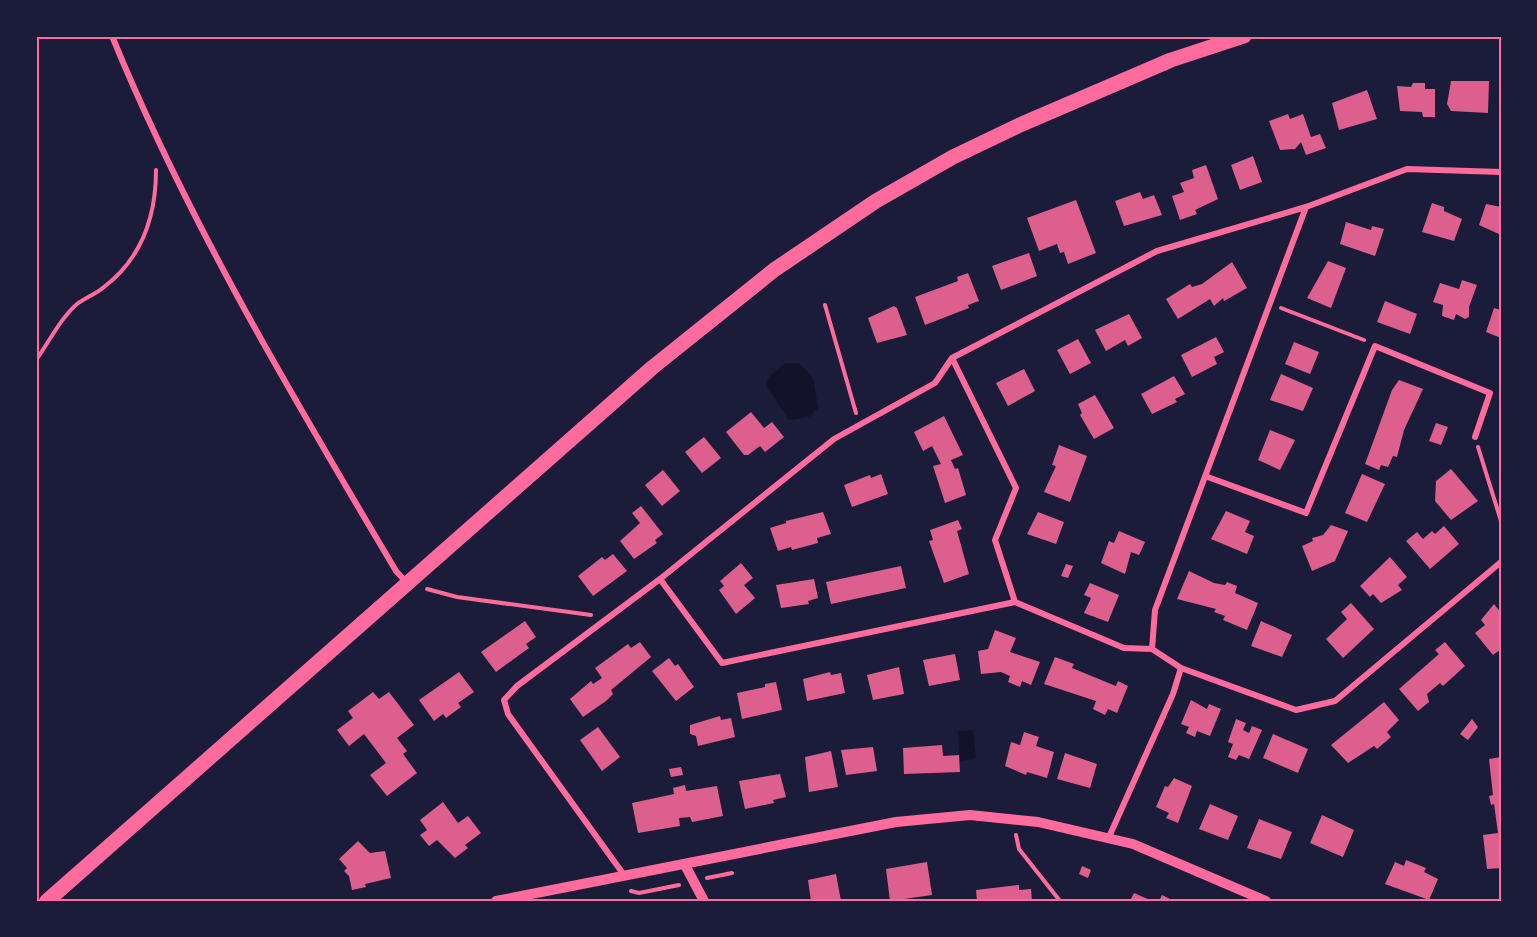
<svg xmlns="http://www.w3.org/2000/svg" width="1537" height="937" font-family="'Archivo Narrow',sans-serif">
<rect width="100%" height="100%" fill="#1b1b3a"/>
<path fill="#12122b" d="M785 363H799L813 378 818 408 809 417 789 420 766 386 769 377Z
M973 730 976 759 960 761 958 731Z"/>
<path fill="#dd5f8e" d="M1451 81H1489L1488 113 1451 111 1447 104Z
M1413 83H1425V89H1435V117H1423L1422 112 1400 111 1397 86 1411 87Z
M1367 90 1377 119 1339 130 1332 103Z
M1288 114 1290 119 1303 114 1311 137 1320 134 1326 148 1306 155 1301 142 1295 149 1280 150 1269 121Z
M1253 156 1262 182 1240 190 1231 165Z
M1206 165 1218 199 1195 210 1197 214 1180 220 1172 196 1184 192 1180 183 1194 178 1192 170Z
M1140 192 1143 199 1154 195 1162 215 1124 226 1115 201Z
M1076 200 1096 253 1068 264 1064 252 1060 253 1057 244 1039 251 1027 218Z
M1432 203 1444 207V211L1462 219 1454 241 1422 232Z
M1486 204 1501 207V235L1479 225Z
M1346 222 1371 230 1372 226 1384 229 1375 256 1340 244Z
M1029 253 1037 276 1001 290 992 266Z
M1328 261 1346 268 1331 308 1307 298Z
M1232 262 1247 288 1224 301 1223 298 1214 306 1210 299 1178 319 1166 299 1190 284 1192 287 1202 284Z
M968 273 979 301 968 305 969 308 925 325 915 297 958 281 957 277Z
M1462 280 1477 285 1469 307V317L1465 319 1456 314 1454 320 1442 316 1443 305 1433 302 1440 283 1459 289Z
M1385 301 1417 314 1410 334 1377 322Z
M894 306 897 308 907 335 877 343 868 318Z
M1494 308 1501 310V338L1486 332Z
M1129 314 1142 338 1128 346 1125 340 1106 351 1095 330Z
M1216 337 1224 352 1214 357 1217 364 1192 377 1181 355Z
M1078 339 1091 363 1070 374 1057 350Z
M1294 342 1319 352 1310 374 1285 364Z
M1024 369 1035 391 1008 406 996 383Z
M1281 374 1313 388 1303 411 1270 400Z
M1174 376 1185 394 1175 399 1177 402 1152 414 1141 394Z
M1399 380 1423 389 1404 430 1397 457 1393 456 1388 467 1381 465 1379 470 1365 464 1392 390Z
M1095 395 1114 428 1094 439 1080 415 1082 413 1078 404Z
M751 412 764 428 772 422 784 437 765 452 760 446 748 455H744L726 432Z
M944 416 963 455 951 460 955 469 958 468 966 495 945 503 933 466 941 464 932 446 923 451 914 432Z
M1436 423 1448 427 1441 445 1429 441Z
M1270 430 1295 440 1280 470 1258 460Z
M704 437 721 458 702 473 685 452Z
M1059 445 1087 456 1070 502 1044 492 1056 466 1052 465Z
M1451 469 1478 501 1451 520 1435 501 1436 481Z
M663 470 680 491 662 506 645 485Z
M881 474 888 494 852 507 844 485 870 475 871 478Z
M1362 474 1385 484 1367 522 1345 513Z
M641 506 663 534 655 540 657 543 634 559 620 541 640 523 632 513Z
M1226 511 1250 521 1245 532 1254 536 1247 554 1211 539Z
M823 512 831 534 817 538 818 543 792 550 791 547 778 551 770 528 786 523V521Z
M1038 512 1064 522 1056 544 1027 534Z
M958 520 962 529 957 531 969 574 944 583 929 541 933 540 930 530Z
M1331 525 1348 531 1335 561 1312 571 1302 546 1313 541 1312 538 1323 535Z
M1444 526 1459 544 1430 569 1406 541 1417 532 1423 539 1432 531 1435 534Z
M1119 531 1145 542 1139 555 1131 552 1125 574 1101 563 1109 541 1114 543Z
M613 554 627 571 593 596 578 576 602 557 605 560Z
M1390 557 1407 577 1398 585 1402 590 1381 603 1373 594 1370 597 1360 586Z
M741 563 753 578 744 585 755 598 736 614 719 590 724 586 720 581Z
M1066 564 1073 566 1068 578 1061 576Z
M901 566 906 588 831 604 826 582Z
M1189 571 1214 583 1225 585 1227 582 1237 586 1235 593 1258 603 1247 630 1223 620 1225 616 1214 612 1216 609 1177 599Z
M814 579 818 598 808 601 809 604 781 608 776 585Z
M1090 583 1119 595 1108 622 1084 613 1091 598 1084 595Z
M1351 603 1374 629 1343 658 1326 639 1347 619 1341 612Z
M1494 604 1501 613V649L1493 655 1475 633 1485 625 1481 620Z
M525 621 536 637 526 644 529 648 496 672 481 652Z
M1261 621 1292 635 1282 657 1251 646Z
M995 630 1016 638 1010 652 1040 662 1031 685 1022 681 1020 687 1008 682 1010 676 1001 672 981 674 978 651 988 649Z
M640 642 651 657 611 690 613 694 606 701 583 717 570 699 591 681 593 684 602 678 595 668 628 644 631 648Z
M1445 642 1465 666 1443 686 1440 683 1427 694 1429 702 1418 711 1399 689 1439 654 1435 650Z
M955 654 960 680 929 686 923 660Z
M1055 657 1074 664 1072 668 1116 686 1118 681 1128 686 1117 713 1108 709 1105 715 1093 709 1096 701 1044 684Z
M669 658 675 666 678 664 694 687 676 701 652 671Z
M899 667 904 694 873 700 867 675Z
M459 672 474 692 458 703 461 707 446 718 443 714 434 721 419 700Z
M830 672 831 675 841 673 845 693 807 701 803 679Z
M776 682 782 710 742 719 737 693 765 687V684Z
M373 692 379 699 389 692 414 725 397 738 407 751 403 754 417 773 387 796 370 775 386 763 364 734 349 746 337 730 353 718 348 711Z
M1191 700 1207 709 1209 704 1221 709 1210 736 1197 731 1195 737 1186 733 1189 727 1181 724Z
M1384 702 1399 720 1387 732 1391 737 1377 749 1374 746 1348 763 1331 745Z
M720 716 721 720 731 718 735 737 698 746 696 736 690 734V725Z
M1236 719 1246 723 1243 730 1249 733 1252 726 1262 730 1249 759 1239 755 1236 760 1228 757 1233 744 1228 742Z
M1472 719 1478 727 1468 740 1460 734Z
M598 727 620 757 602 771 580 740Z
M1024 732 1039 737 1036 746 1054 752 1047 778 1027 772 1026 775 1005 766 1011 742 1020 745Z
M1273 734 1308 749 1298 773 1263 758Z
M942 745 943 756 959 755 960 772 904 774 903 748Z
M873 747 877 771 846 775 841 750Z
M831 751 838 787 809 792 805 757Z
M1065 753 1097 764 1090 788 1057 779Z
M1501 757V868L1487 869 1483 835 1498 833 1494 804 1491 805 1489 796 1493 795 1489 759Z
M681 767 683 775 671 777 669 769Z
M780 774 786 797 773 800 774 803 745 809 739 781Z
M1174 778 1192 786 1178 823 1166 818 1169 813 1156 807 1165 786 1168 787Z
M685 785 686 791 717 786 723 816 692 822 690 817 679 818 680 826 638 833 632 803 674 794 673 788Z
M443 802 458 823 468 816 481 833 465 845 468 848 455 858 437 840 429 846 420 835 427 830 420 820Z
M1210 804 1238 816 1228 840 1199 829Z
M1322 815 1354 830 1343 857 1310 843Z
M1259 819 1292 832 1281 859 1247 848Z
M358 841 370 853 385 851 391 878 365 884 366 887 352 890 349 876 344 871 347 868 339 859Z
M1406 860 1426 868 1424 872 1438 879 1429 900 1385 884 1395 862 1404 866Z
M927 862 932 895 890 901 886 869Z
M1082 866 1091 870 1088 878 1079 874Z
M836 874 841 901H811L808 880Z
M1019 885V890L1031 889 1032 901H977L976 890Z
M1134 893 1152 901H1130Z
M1162 895 1174 901H1159Z"/>
<g fill="none" stroke-linecap="round" stroke-linejoin="round">
<path stroke="#ff6b9d" stroke-width="4" d="M825 305 856 413
M1281 308 1364 340
M36 360C49 342 60 319 77 304 85 298 96 294 104 287 142 258 156 216 156 170
M1478 447 1501 521
M427 589 457 597 591 615
M1016 835 1019 849 1060 901
M707 878 732 873
M631 891 639 893 679 885"/>
<path stroke="#ff6b9d" stroke-width="6" d="M112 36C189 224 293 397 396 571L408 584
M952 358 1016 488 995 540 1015 602 1124 648 1152 649
M1205 476 1306 513 1375 346 1490 393 1475 437
M660 579 722 663 1015 602
M1181 668 1296 710 1335 701 1501 562
M1109 837 1173 694 1181 668 1152 649 1155 610 1306 207
M624 875 508 714 504 700 517 686 660 579 834 439 935 383 952 358 1157 251 1306 207 1407 169 1501 172"/>
<path stroke="#ff6b9d" stroke-width="10" d="M685 865 704 901
M496 901 896 822 970 815 1038 822 1133 844 1266 901"/>
<path stroke="#ff6b9d" stroke-width="15" d="M47 901 653 367 774 270 876 201 953 157 1022 124 1171 60 1244 36"/>
</g>
<rect width="1537" height="937" fill="none" stroke="#1b1b3a" stroke-width="75"/>
<rect x="38" y="38" width="1462" height="862" fill="none" stroke="#ff6b9d" stroke-width="2"/>
</svg>
